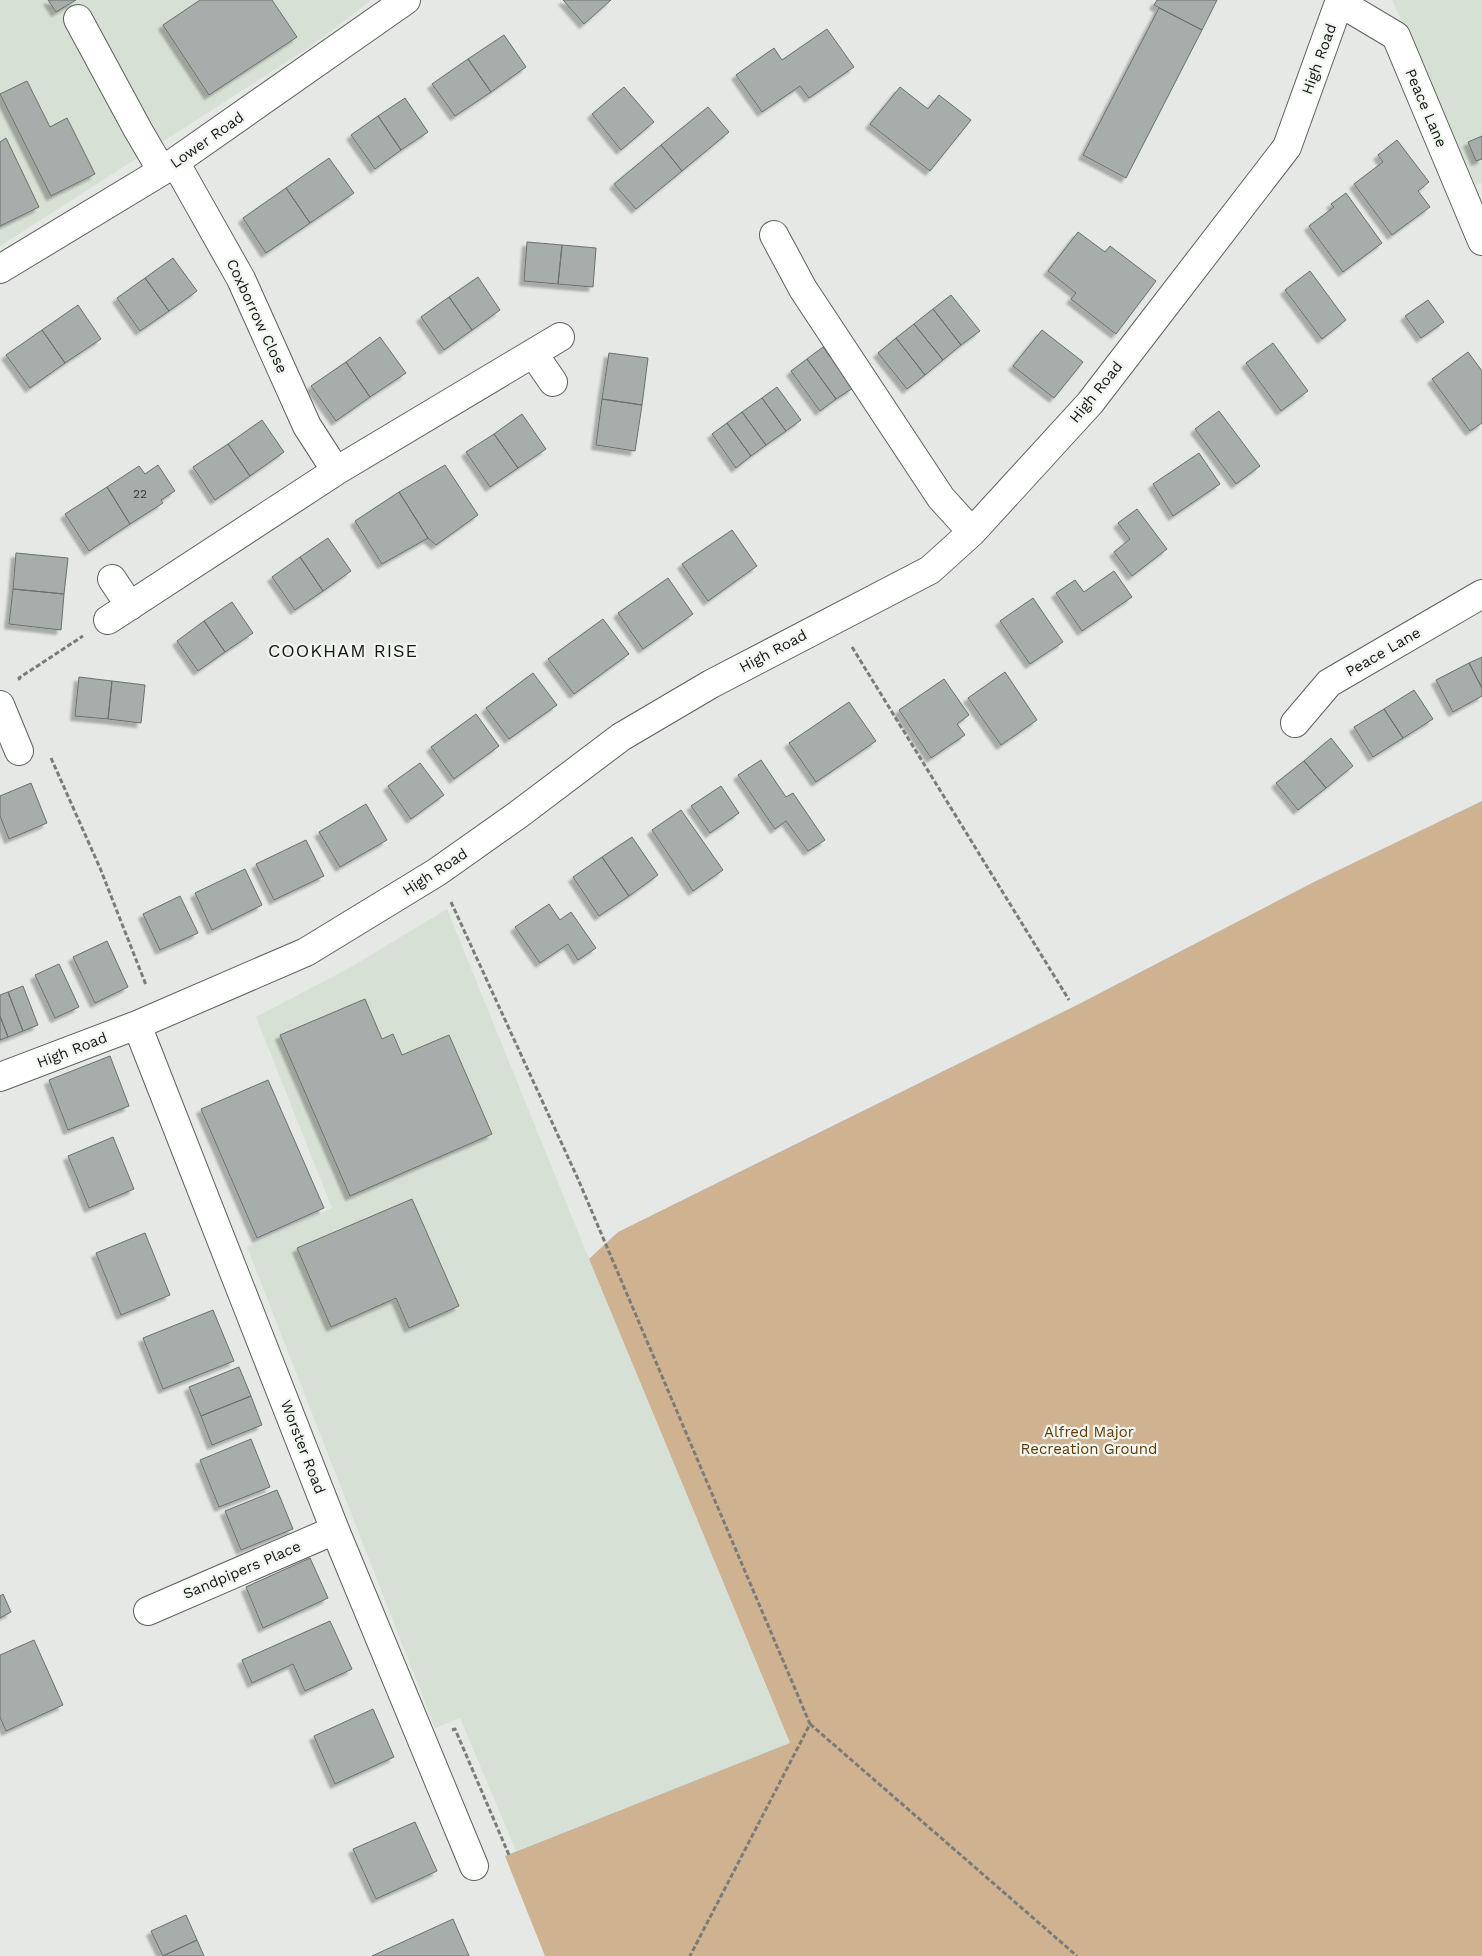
<svg xmlns="http://www.w3.org/2000/svg" width="1482" height="1956" font-family="'Work Sans',sans-serif">
<defs>
<filter id="shadow"><feDropShadow dx="-4.5" dy="4.5" stdDeviation="1" flood-color="#0004"/></filter>
</defs>
<rect width="100%" height="100%" fill="#e5e8e4"/>
<path fill="#d7e0d5" d="M0 0H371L310 47 0 246Z
M1392 0H1482V183L1476 185Z
M447 909 589 1259 790 1744 516 1851 460 1718 435 1728 247 1247 332 1208 256 1017 351 967Z"/>
<path fill="#cfb290" d="M1482 801V1956H545L505 1856 790 1743 589 1259 618 1232 1077 1005 1316 881Z"/>
<path fill="#a7adaa" stroke="#6b706e" filter="url(#shadow)" d="M48 0H76L56 12Z
M200 0H272L297 37 209 95 163 25Z
M563 0H611L584 24Z
M1157 0H1217L1202 30 1154 5Z
M1159 8 1202 30 1126 178 1083 155Z
M827 29 854 67 809 98 800 86 762 112 736 75 774 48 782 60Z
M504 35 526 67 491 92 468 59Z
M468 59 491 92 455 116 432 84Z
M27 81 50 127 67 118 95 174 51 196 0 94Z
M624 87 654 122 621 150 592 114Z
M900 87 928 109 939 95 971 120 930 171 870 124Z
M405 98 428 132 401 150 378 116Z
M708 107 729 132 682 171 661 145Z
M378 116 401 150 375 169 351 135Z
M1482 136V159L1476 161 1468 142Z
M6 138 39 207 0 226V142Z
M1397 140 1429 182 1418 191 1430 207 1392 235 1354 184 1383 162 1378 155Z
M661 145 682 171 636 209 614 184Z
M329 158 354 193 310 223 286 188Z
M286 188 310 223 266 253 243 218Z
M1346 193 1382 243 1343 272 1309 226 1334 207 1331 204Z
M1078 232 1105 252 1110 246 1156 281 1116 334 1071 299 1076 293 1048 271Z
M527 242 562 245 558 284 524 281Z
M562 245 596 248 593 287 558 284Z
M173 258 197 291 169 311 145 278Z
M1310 271 1346 320 1322 339 1285 290Z
M478 277 500 310 472 330 449 297Z
M145 278 169 311 140 331 117 298Z
M951 295 980 331 961 345 933 309Z
M449 297 472 330 444 350 421 317Z
M1428 300 1444 322 1421 338 1405 316Z
M78 305 101 339 65 363 42 330Z
M933 309 961 345 943 360 914 324Z
M914 324 943 360 925 375 896 338Z
M42 330 65 363 30 388 6 355Z
M1042 330 1083 362 1054 398 1013 366Z
M380 337 406 373 370 397 346 362Z
M896 338 925 375 907 389 878 353Z
M1273 343 1308 391 1281 411 1246 363Z
M823 347 853 388 836 399 807 359Z
M1468 352 1482 371V423L1470 431 1432 379Z
M609 353 648 358 642 405 602 399Z
M807 359 836 399 820 411 791 371Z
M346 362 370 397 336 421 311 386Z
M777 387 801 420 786 431 762 398Z
M762 398 786 431 766 445 742 412Z
M602 399 642 405 635 451 596 445Z
M1219 411 1260 466 1236 484 1195 429Z
M742 412 766 445 751 456 727 423Z
M522 414 546 449 518 468 494 434Z
M262 420 284 452 250 476 228 444Z
M727 423 751 456 736 468 712 434Z
M494 434 518 468 490 487 466 452Z
M228 444 250 476 215 500 193 467Z
M1199 453 1220 484 1173 516 1153 484Z
M158 465 175 491 161 500 163 503 130 524 107 487 139 466 145 474Z
M445 465 478 515 436 545 428 538 399 492Z
M107 487 130 524 89 551 65 514Z
M399 492 428 538 382 564 355 521Z
M1137 509 1167 549 1132 576 1114 552 1130 539 1118 523Z
M732 530 757 566 708 601 682 564Z
M328 538 351 571 323 591 300 557Z
M16 553 68 558 64 594 13 589Z
M300 557 323 591 295 610 272 577Z
M1114 571 1132 597 1082 631 1056 593 1075 580 1084 592Z
M668 578 693 614 643 649 618 613Z
M13 589 64 594 61 630 9 624Z
M1033 598 1063 642 1030 664 1000 621Z
M232 602 253 633 225 652 204 621Z
M603 619 629 654 574 694 548 659Z
M204 621 225 652 198 671 177 641Z
M1482 657V688L1469 663Z
M1469 663 1482 688V696L1453 712 1436 680Z
M1005 672 1037 720 1001 745 968 698Z
M533 673 557 705 509 739 486 708Z
M79 677 112 681 108 719 75 716Z
M944 679 969 715 957 724 965 735 931 758 899 710Z
M112 681 145 685 141 723 108 719Z
M1414 690 1433 719 1403 738 1384 709Z
M849 702 876 741 816 782 789 743Z
M1384 709 1403 738 1373 757 1354 727Z
M476 714 499 746 454 779 431 747Z
M1331 738 1353 766 1326 788 1304 761Z
M761 760 786 797 793 793 825 840 808 851 786 821 775 829 738 775Z
M1304 761 1326 788 1298 810 1276 783Z
M420 763 444 795 411 819 388 786Z
M31 783 47 823 9 839 0 816V796Z
M721 786 739 813 710 833 691 806Z
M366 804 387 840 340 867 319 832Z
M681 810 723 870 693 891 652 830Z
M632 837 658 875 629 896 602 857Z
M306 840 324 876 274 900 256 864Z
M602 857 629 896 599 916 573 877Z
M245 869 262 905 212 930 195 893Z
M180 896 198 933 160 950 143 914Z
M549 904 560 920 571 912 596 948 578 960 568 944 540 963 515 927Z
M107 941 128 987 95 1003 73 957Z
M59 964 79 1007 55 1018 35 975Z
M23 986 38 1025 23 1031 8 992Z
M8 992 23 1031 8 1037 0 1016V995Z
M365 999 382 1039 393 1034 402 1055 449 1035 492 1134 350 1196 280 1035Z
M0 1016 8 1037 0 1040Z
M110 1056 129 1106 68 1130 49 1080Z
M268 1080 324 1208 257 1238 201 1109Z
M113 1137 134 1189 89 1208 68 1156Z
M412 1199 459 1306 409 1328 396 1298 331 1327 297 1248Z
M145 1233 170 1295 121 1315 96 1253Z
M213 1310 234 1361 163 1389 143 1338Z
M239 1367 251 1396 201 1416 189 1387Z
M251 1396 262 1425 212 1445 201 1416Z
M251 1439 270 1487 219 1507 200 1460Z
M277 1490 293 1529 241 1550 225 1511Z
M310 1558 328 1598 263 1628 246 1587Z
M3 1594 11 1612 0 1618V1596Z
M330 1621 352 1669 305 1691 293 1664 252 1683 242 1660Z
M34 1640 63 1705 6 1731 0 1717V1655Z
M373 1709 394 1757 335 1784 314 1736Z
M415 1822 437 1871 376 1899 353 1849Z
M186 1915 197 1940 163 1956 151 1931Z
M453 1919 469 1956H372Z
M197 1940 204 1956H163Z"/>
<g fill="none" stroke-linecap="round" stroke-linejoin="round">
<g stroke="#5d605d" stroke-width="30">
<path id="minor" d="M1339 2 1396 36 1482 241
M78 19 138 130 162 171
M175 162 241 279 307 426 336 471
M774 235 803 289 941 498 972 532
M0 269 162 171 406 0
M533 353 553 382
M112 579 130 606
M108 620 336 471 560 337
M0 705 19 751
M1295 723 1329 683 1482 594
M137 1025 335 1530 474 1866
M0 1077 137 1025 306 952 437 872 519 814 621 737 711 684 930 570 972 532 1090 403 1287 147 1340 0
M148 1611 335 1530"/>
</g>
<path stroke="#7a7c79" stroke-width="3" stroke-dasharray="5 2.5" stroke-linecap="butt" d="M852 647 1069 1000
M20 680 19 678 83 636
M51 758 100 868 146 985
M451 902 578 1179 810 1724 690 1956
M810 1724 1077 1956
M452 1730 455 1729 509 1855"/>
<use href="#minor" stroke="#fff" stroke-width="28"/>
</g>
<g text-anchor="middle" stroke-width="4.5" stroke-linejoin="round" paint-order="stroke">
<g font-size="12" fill="#3a3c3a">
<text x="140" y="498">22</text>
</g>
<g font-size="15" fill="#161715" stroke="#f2f6f1">
<text transform="translate(1319 59) rotate(-70)" y="5">High Road</text>
<text transform="translate(1426 108) rotate(67)" y="5">Peace Lane</text>
<text transform="translate(207 140) rotate(-35)" y="5">Lower Road</text>
<text transform="translate(257 316) rotate(65)" y="5">Coxborrow Close</text>
<text transform="translate(1096 392) rotate(-51)" y="5">High Road</text>
<text transform="translate(773 651) rotate(-28)" y="5">High Road</text>
<text transform="translate(1383 652) rotate(-30)" y="5">Peace Lane</text>
<text transform="translate(435 872) rotate(-33)" y="5">High Road</text>
<text transform="translate(72 1050) rotate(-21)" y="5">High Road</text>
<text transform="translate(303 1447) rotate(69)" y="5">Worster Road</text>
<text transform="translate(242 1570) rotate(-23)" y="5">Sandpipers Place</text>
</g>
<g font-size="15" fill="#5e3c05" stroke="#f2f6f1">
<text x="1089" y="1437">Alfred Major<tspan x="1089" dy="17">Recreation Ground</tspan></text>
</g>
<g font-size="18" letter-spacing="1" fill="#161715" stroke="#f2f6f1">
<text x="343" y="657">COOKHAM RISE</text>
</g>
</g>
</svg>
